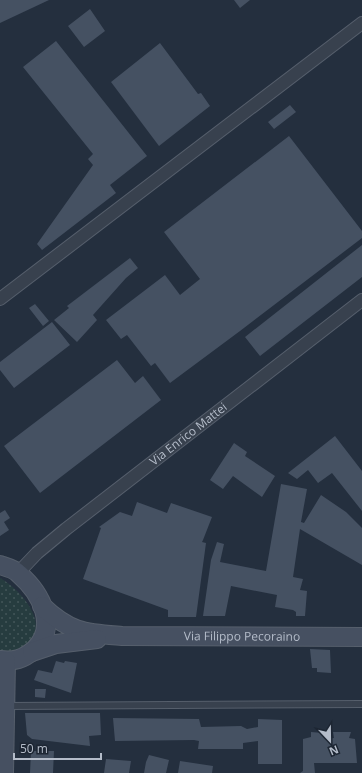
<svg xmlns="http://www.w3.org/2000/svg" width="362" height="773" font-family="'Open Sans',sans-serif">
<defs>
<pattern id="green-dots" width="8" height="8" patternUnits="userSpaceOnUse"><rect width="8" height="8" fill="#263c3f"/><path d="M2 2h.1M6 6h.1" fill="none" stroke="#435659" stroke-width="1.8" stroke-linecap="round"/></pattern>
</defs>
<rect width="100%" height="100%" fill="#242f3e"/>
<path fill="url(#green-dots)" d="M0 578C19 588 53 625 26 645 18 651 10 652 0 650Z"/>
<path fill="#455162" d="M0 0H49L0 23Z
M234 0H250L240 8Z
M90 9 105 31 84 47 68 26Z
M56 41 147 156 110 185 116 193 42 250 37 244 93 165 88 159 93 154 23 67Z
M160 43 198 94 201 93 210 106 159 146 111 82Z
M290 105 296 112 274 129 268 122Z
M289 136 362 231V238L240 331 170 383 155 363 151 366 127 335 121 339 106 320 165 275 180 295 200 279 164 232Z
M362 245V277L260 356 245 337Z
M130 258 138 268 126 278 93 315 97 320 77 342 54 320 69 308 67 306Z
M35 304 49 321 43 326 29 308Z
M52 322 70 345 14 388 0 370V362Z
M117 360 135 383 143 376 161 400 40 493 4 446Z
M335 436 362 471V511L332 473 318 483 308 470 297 479 288 473Z
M234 443 247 452 245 456 275 476 262 497 233 476 223 489 210 480Z
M281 484 307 489 301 522 304 523 321 495 346 512 362 528V565L300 529 293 577 303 579 300 590 307 591 305 616H296V612L293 610 275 607 277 595 231 586 225 616H203L211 560 217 542 224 544 220 562 266 571Z
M137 502 167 513 171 503 212 517 203 540 202 542 206 543 196 617H168V610L83 579 101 528 99 527 120 512 132 516Z
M5 510 10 518 4 522 9 530 0 536V513Z
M310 649 330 650 331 673 317 672V668H312Z
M56 661 64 663 65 661 77 663 71 693 34 680 38 670 52 673Z
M35 689H46L45 698 35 697Z
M25 713H100L101 735 89 736 90 746 32 739 27 735Z
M113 718 199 719 201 727 241 726 247 729 258 727V719L282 720V764H258V741L243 743V749H198L199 741 194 740 115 741Z
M311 732 323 733 325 739 334 738 333 732H351L349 738 355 739 357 763H314L315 773H300L303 771V739L311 737Z
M31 751H54L53 773H30Z
M149 755 169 760 166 773H144L146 762Z
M106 759 131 761 129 773H104Z
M180 761 213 766 212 773H178Z"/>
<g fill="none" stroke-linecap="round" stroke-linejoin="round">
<g stroke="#565f6c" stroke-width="8">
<path id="lane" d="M6 706 362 704"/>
</g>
<g stroke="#565f6c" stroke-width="14">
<g id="street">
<path d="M0 299 362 23"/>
<path id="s1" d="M18 573 37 553 66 529 362 300"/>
</g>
</g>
<g stroke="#565f6c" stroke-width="20">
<g id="secondary">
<path d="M0 565C6 567 15 569 19 574 41 593 59 627 34 650 23 659 14 662 0 660"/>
<path id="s2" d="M42 606C70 633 86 633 122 636L362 637"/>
<path d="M32 652 56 644 97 639"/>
<path d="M4 773 6 661"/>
</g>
</g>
<use href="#lane" stroke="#38414e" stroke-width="6"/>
<use href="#street" stroke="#38414e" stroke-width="12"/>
<use href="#secondary" stroke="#465061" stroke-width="18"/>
</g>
<g text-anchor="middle" stroke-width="4" stroke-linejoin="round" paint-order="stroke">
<g font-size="12" fill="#b4bcc9" stroke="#1d2633">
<text dy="4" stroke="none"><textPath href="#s1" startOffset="220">Via Enrico Mattei</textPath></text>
<text dy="4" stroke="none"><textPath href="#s2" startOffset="208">Via Filippo Pecoraino</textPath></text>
</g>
</g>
<g transform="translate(330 741) rotate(158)" stroke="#1d2633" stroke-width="3" paint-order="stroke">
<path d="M0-3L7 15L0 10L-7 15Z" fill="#b4bcc9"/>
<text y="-6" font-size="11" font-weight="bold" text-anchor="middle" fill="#b4bcc9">N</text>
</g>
<path d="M14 753v6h87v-6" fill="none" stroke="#b4bcc9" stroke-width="2"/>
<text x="20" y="753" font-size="12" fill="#b4bcc9" stroke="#1d2633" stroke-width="3" paint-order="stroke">50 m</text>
</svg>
